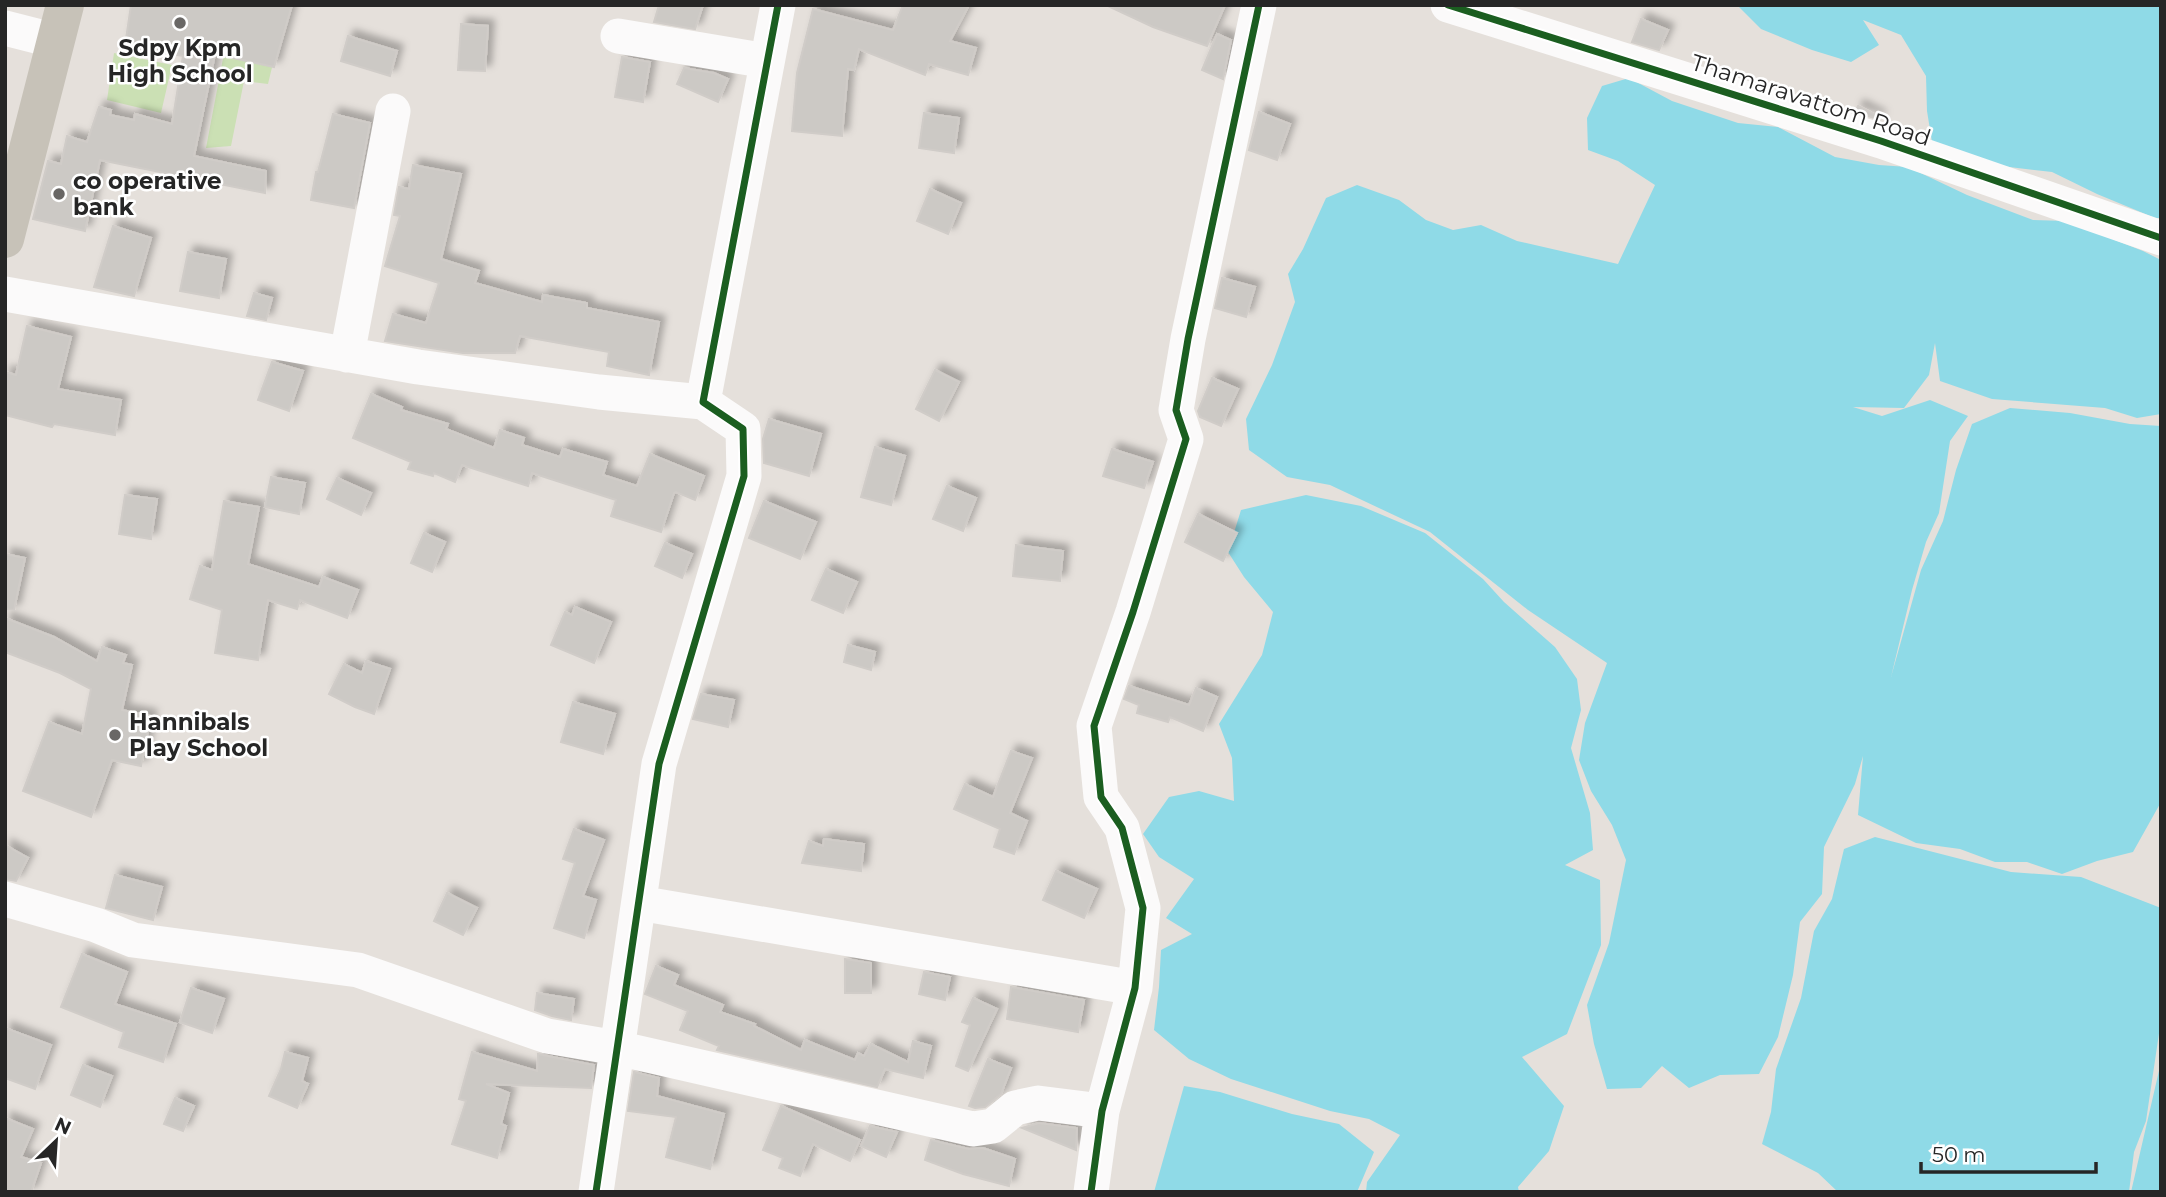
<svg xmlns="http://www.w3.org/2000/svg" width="2166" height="1197" font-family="Montserrat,sans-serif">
<defs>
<filter id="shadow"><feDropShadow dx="6" dy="-6" stdDeviation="3.5" flood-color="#0004"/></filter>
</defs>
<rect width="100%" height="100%" fill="#e5e0db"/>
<path fill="#cbe0b4" d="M225 48 274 59 268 84 244 81 231 146 206 148Z
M114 53 172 65 161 113 107 100Z"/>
<path fill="#8fdae7" d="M1737 5H2161V218H2155L2097 194 2052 172 2001 166 1933 148 1927 111 1926 76 1901 35 1863 20 1879 45 1851 62 1812 50 1761 29Z
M1629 78 1672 101 1738 123 1778 127 1835 157 1879 165 1908 167 1967 195 2033 220 2066 221 2143 251 2161 260V414L2137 418 2105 408 1992 399 1940 381 1935 343 1929 375 1904 408 1853 407 1882 416 1930 400 1968 416 1950 441 1939 513 1926 542 1912 590 1891 677 1921 570 1943 521 1956 470 1972 424 2010 408 2070 413 2130 424 2161 426V802L2133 852 2097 861 2062 874 2027 862H1995L1960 849 1916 843 1858 815 1863 756 1855 784 1824 847 1822 894 1800 922 1793 975 1778 1037 1759 1074 1720 1075 1689 1088 1662 1066 1641 1088 1607 1089 1594 1044 1587 1005 1609 943 1626 860 1612 825 1591 791 1579 760 1585 723 1607 663 1528 610 1430 532 1330 485 1287 477 1249 450 1246 419 1272 365 1295 302 1288 274 1303 249 1326 198 1357 185 1399 200 1426 220 1453 230 1481 225 1517 241 1618 264 1655 185 1618 161 1588 150 1587 118 1602 86Z
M1306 495 1361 506 1425 533 1483 579 1504 602 1555 647 1577 679 1581 710 1571 748 1590 813 1593 850 1565 865 1600 880 1601 945 1567 1034 1522 1057 1564 1106 1549 1151 1518 1187 1519 1192H1366L1367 1182 1400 1135 1369 1119 1330 1111 1231 1079 1189 1059 1154 1030 1159 987 1161 950 1192 934 1166 918 1194 879 1159 857 1143 834 1169 797 1199 791 1234 801 1232 758 1219 724 1262 655 1273 612 1244 577 1228 552 1241 510Z
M1875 837 2011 872 2081 877 2161 908V1020L2146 1121 2134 1152 2129 1192H1838L1818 1173 1762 1144 1771 1112 1776 1069 1801 998 1814 931 1832 899 1844 849Z
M2161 1062V1192H2131Z
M1184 1086 1220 1092 1292 1114 1339 1124 1374 1152 1357 1192H1154Z"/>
<path fill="#ccc9c5" stroke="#d0ccc8" stroke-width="2" filter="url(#shadow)" d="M131 5H292L274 67 215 54 194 156 266 171 265 193 100 160 85 231 33 219 48 161 61 164 67 136 87 142 99 107 111 110 110 115 134 120 135 114 172 124 183 56 125 46Z
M659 5H703L695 29 654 22Z
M903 5H969L950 41 976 48 968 75 929 64 925 75 859 49 854 70 848 69 842 136 792 131 797 73 813 9 893 30Z
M1106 5H1225L1207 46 1153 27Z
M1641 19 1668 30 1659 50 1632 42Z
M461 24 488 26 485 71 458 70Z
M1217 34 1231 40 1223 79 1202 70Z
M348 36 397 51 390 76 341 61Z
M622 57 650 62 643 102 615 97Z
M684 68 714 73 728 79 718 102 677 84Z
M1858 106 1880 117 1878 119 1855 112Z
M1259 112 1290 124 1277 160 1249 150Z
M924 113 959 118 954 153 919 148Z
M333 114 370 123 354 208 311 200 316 172H318Z
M413 165 461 174 441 259 479 271 475 283 542 302 543 295 587 303V308L659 322 649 375 607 366 609 352 520 336 515 353H463L385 341 393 314 426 323 439 283 385 266 400 216 394 215 399 187 409 189Z
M930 189 961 203 948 234 917 221Z
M113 226 151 238 134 296 94 287Z
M188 252 226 259 219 298 180 291Z
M1222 278 1255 287 1246 317 1215 308Z
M254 293 272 298 266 320 247 316Z
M27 326 71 337 58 389 121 400 115 435 54 424 52 427 5 415V372L16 375Z
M272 362 303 371 289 411 258 400Z
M935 370 959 382 939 421 916 409Z
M1212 378 1238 389 1221 426 1200 417 1198 411Z
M371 394 402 407 401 410 448 424 446 429 494 448 500 430 524 438 522 445 560 457 563 449 607 462 603 475 637 486 650 454 704 476 695 500 676 492 674 493 661 532 611 516 616 500 532 473 528 486 462 465 455 482 434 473 433 476 408 469 411 462 353 438Z
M769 419 821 434 809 476 764 463 763 439Z
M875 447 905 456 891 505 861 497Z
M1112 449 1153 462 1144 488 1103 476Z
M271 477 305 483 299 514 265 507Z
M337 478 371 493 361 515 327 499Z
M947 486 976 498 963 531 933 519Z
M125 495 157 499 151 539 119 534Z
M224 501 259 507 248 564 319 587 323 577 358 590 347 618 300 600 297 609 268 600 258 660 215 653 222 610 190 599 200 566 212 570Z
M764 501 816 522 800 559 749 538Z
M1198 514 1237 533 1223 561 1185 542Z
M424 533 445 542 432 572 411 563Z
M665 543 692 554 682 578 655 566Z
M1016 545 1063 551 1060 581 1013 576Z
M5 554 25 558 14 610 5 609Z
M826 569 857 582 843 613 812 600Z
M575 607 611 622 594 663 551 645 565 612 572 615Z
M5 618 54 637 97 661 102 647 126 655 123 663 132 665 122 710 151 716 141 766 112 760 91 817 23 791 49 722 82 734 91 689 60 673 5 652Z
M848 645 875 652 871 670 844 662Z
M366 661 390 669 374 714 355 707 329 694 344 664 362 673Z
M1129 686 1189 705 1196 688 1217 697 1203 731 1170 717 1168 722 1137 713 1139 705 1124 699Z
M701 694 734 700 728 727 693 719Z
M573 702 615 714 603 754 561 742Z
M1011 751 1032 758 1010 813 1027 821 1014 854 994 847 1000 829 954 809 965 784 993 797Z
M574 829 604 840 583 896 596 900 584 938 554 928 575 863 563 859Z
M824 839 864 844 861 871 802 863 809 841 823 846Z
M5 845 28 858 16 881 5 879Z
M1056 871 1097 889 1084 918 1043 900Z
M115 875 162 887 153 920 106 908Z
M447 893 477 908 463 935 434 921Z
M82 954 127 972 115 1004 176 1024 163 1062 119 1047 124 1032 61 1007Z
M845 959 871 963V993H845Z
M656 966 678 975 674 985 723 1005 720 1012 755 1024 754 1026 801 1050 805 1040 855 1060 858 1053 864 1056 871 1044 908 1062 913 1041 931 1046 923 1078 885 1069 877 1087 717 1050 719 1046 680 1030 688 1011 645 994Z
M924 972 950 977 945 1000 919 994Z
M1011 987 1084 1000 1078 1032 1007 1019Z
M191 988 224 999 212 1033 180 1022Z
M537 993 574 999 571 1020 552 1016 535 1010Z
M973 998 997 1009 968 1071 956 1066 970 1025 962 1022Z
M5 1028 51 1045 35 1089 5 1078Z
M285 1052 308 1058 302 1081 308 1084 297 1108 269 1096 281 1069Z
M472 1052 537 1071 538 1054 594 1065 591 1088 486 1084 509 1093 501 1124 506 1126 497 1158 452 1144 466 1101 459 1099Z
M988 1059 1011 1068 1001 1094 985 1107 975 1108 969 1106Z
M83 1065 112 1076 100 1107 71 1095Z
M634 1072 659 1078 657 1096 724 1114 710 1169 666 1157 676 1117 628 1111Z
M175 1098 194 1106 183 1131 164 1124Z
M781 1106 860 1140 850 1161 813 1144 800 1176 779 1168 783 1158 763 1150Z
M5 1118 33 1129 21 1157 41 1163 31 1192H5Z
M1039 1123 1077 1128 1076 1150 1022 1128Z
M870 1126 897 1132 886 1157 861 1146Z
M931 1140 969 1149 983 1148 1015 1159 1009 1186 963 1174 925 1160Z"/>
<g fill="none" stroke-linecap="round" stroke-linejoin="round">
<path stroke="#fbfafa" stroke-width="35" d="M1448 5 1881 141 2161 238
M5 28 56 41
M618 36 767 61
M5 294 418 367 599 392 703 402
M347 355 393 111
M5 899 96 925 133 940 358 970 547 1036 617 1048 973 1129 993 1126 1015 1108 1038 1103 1102 1111
M639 903 1135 988
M596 1192 659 764 744 476 743 429 703 402 778 5
M1091 1192 1102 1111 1135 988 1143 908 1122 828 1101 797 1094 726 1133 612 1186 439 1176 410 1188 339 1259 5"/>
<path stroke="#c7c2b8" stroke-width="38" d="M5 239 65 5"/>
<g stroke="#fff" stroke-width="11">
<path id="cycleway" d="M1448 5 1881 141 2161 238
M596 1192 659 764 744 476 743 429 703 402 778 5
M1091 1192 1102 1111 1135 988 1143 908 1122 828 1101 797 1094 726 1133 612 1186 439 1176 410 1188 339 1259 5"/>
</g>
<use href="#cycleway" stroke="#1b5e20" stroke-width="7"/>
</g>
<g fill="#696765" stroke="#fff" stroke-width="2.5">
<circle cx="180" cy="23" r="7"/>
<circle cx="59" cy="194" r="7"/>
<circle cx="115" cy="735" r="7"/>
</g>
<g text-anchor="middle" stroke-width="5" stroke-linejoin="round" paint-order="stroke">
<g font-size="23" font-weight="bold" fill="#262626" stroke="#fff" text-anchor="start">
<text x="180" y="56" text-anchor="middle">Sdpy Kpm<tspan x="180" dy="26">High School</tspan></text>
<text x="73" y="189">co operative<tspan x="73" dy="26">bank</tspan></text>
<text x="129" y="730">Hannibals<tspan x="129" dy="26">Play School</tspan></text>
</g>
<g font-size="23" fill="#262626" stroke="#fff">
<text transform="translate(1811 100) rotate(18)" y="8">Thamaravattom Road</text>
</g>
</g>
<rect width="2166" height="1197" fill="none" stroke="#262626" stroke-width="14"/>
<g transform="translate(56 1141) rotate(25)" stroke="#ffffff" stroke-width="5" paint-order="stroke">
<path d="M0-5L12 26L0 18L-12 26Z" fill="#262626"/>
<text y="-10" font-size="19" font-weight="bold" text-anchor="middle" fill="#262626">N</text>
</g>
<path d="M1921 1162v10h175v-10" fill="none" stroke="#262626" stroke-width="3.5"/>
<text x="1932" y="1162" font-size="21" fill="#262626" stroke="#ffffff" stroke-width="5" paint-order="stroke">50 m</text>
</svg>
